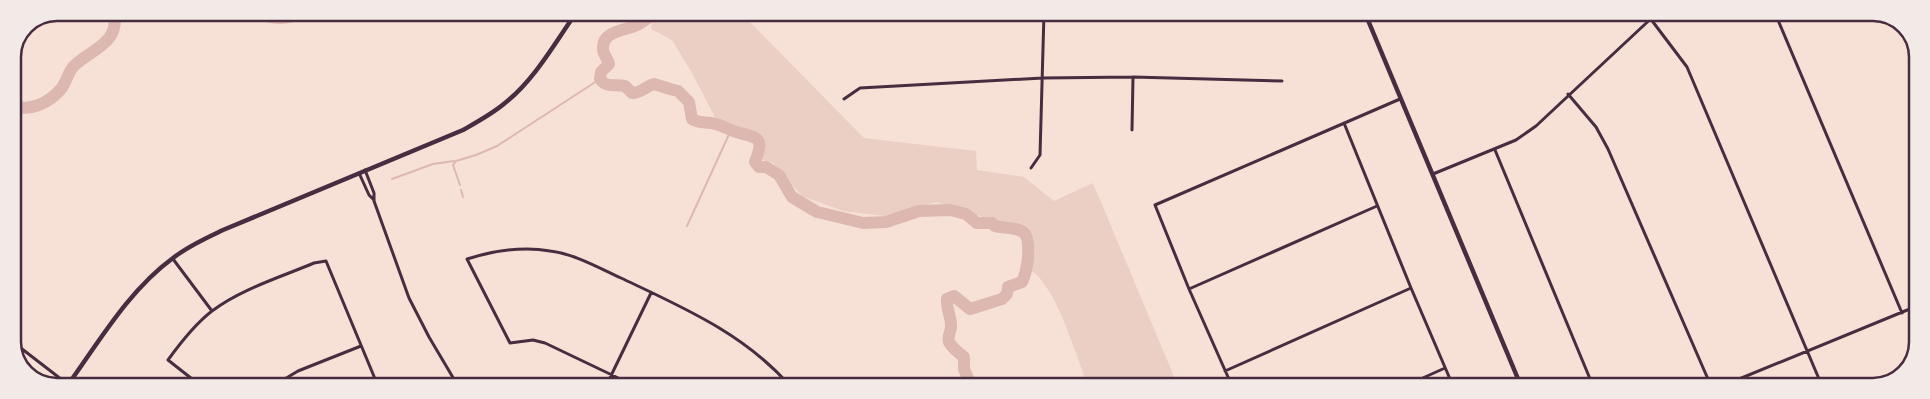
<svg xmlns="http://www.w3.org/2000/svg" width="1930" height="399" font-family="'Open Sans',sans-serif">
<rect width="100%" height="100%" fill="#f7e1d7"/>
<path fill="#ebcfc5" d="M654 13H741L864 138 976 151 977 170 1024 177 1054 201 1093 183 1178 386H1088C1076 355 1057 289 1032 271L1030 232 936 202 885 216 843 211 802 196 773 163 763 160 764 140 753 130 738 128 717 121 693 75 672 40 651 29Z"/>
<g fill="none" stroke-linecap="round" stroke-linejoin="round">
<path stroke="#dcb8b0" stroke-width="2" d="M392 179 433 164 454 161
M460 185 453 165 456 161 476 155 497 146 600 79
M461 190 463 197
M687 226 731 130"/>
<path stroke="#dcb8b0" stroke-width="12" d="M261 13C274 21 290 18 303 13
M650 13 649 17C644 21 638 25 632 27 620 31 602 33 603 49 603 55 608 58 609 64L601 72 600 79C606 88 616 84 625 86L632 93C641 93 646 86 654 84L670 89 678 91 689 102 692 119C698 123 704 122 711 123 720 124 727 129 736 132 758 138 765 136 755 162L759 167H766L779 175 792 197 817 212 826 214 863 223 886 222 919 211 950 210 966 214 977 223H992L995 226C1022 231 1030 225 1028 258 1027 267 1026 274 1022 282L1008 287 1007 294 1002 299 970 309 954 296 947 299C946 311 952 317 951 327 951 332 947 336 949 342 952 348 959 353 964 357V369L971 386
M13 105C29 113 50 102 61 89 67 81 68 71 75 65 92 49 120 43 114 13"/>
<path stroke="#4a2c40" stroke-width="3" d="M1775 13 1902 313
M1650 18 1687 67 1822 386
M1568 94 1596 127 1608 149 1711 386
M844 99 860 88 1043 78 1133 77 1282 81
M1344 123 1411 288 1453 386
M1132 130 1133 77
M1495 150 1593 386
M1031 168 1040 155 1044 13
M365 170 374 193V201L409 298 429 337 458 386
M359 173 369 195 374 200
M1433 174 1516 140 1536 126 1657 13
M173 259 212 311
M1189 289 1377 206
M13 342 70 386
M1225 371 1411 288
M201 386 168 360C181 342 195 324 212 311 241 289 281 277 314 263L326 261 378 386
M273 386 298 371 361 346
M606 386 651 293
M635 386 545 343 533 340 510 343 467 259C493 251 523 246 550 251 575 254 599 268 621 278 682 307 745 334 790 386
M1232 386 1189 289 1155 205 1400 99
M1405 386 1445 368
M1722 386 1917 306"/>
<path stroke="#4a2c40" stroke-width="4.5" d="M67 386C99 342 128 291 173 258 188 246 206 238 223 230L463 130C477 122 492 114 505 103 535 79 554 44 576 13"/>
<path stroke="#4a2c40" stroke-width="4.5" d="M1365 13 1521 386"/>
</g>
<path d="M0 0H1930V399H0ZM57 21H1873A36 36 0 0 1 1909 57V342A36 36 0 0 1 1873 378H57A36 36 0 0 1 21 342V57A36 36 0 0 1 57 21Z" fill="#f1eae7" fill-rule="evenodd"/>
<path fill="none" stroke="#4a2c40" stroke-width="2.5" d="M57 21H1873A36 36 0 0 1 1909 57V342A36 36 0 0 1 1873 378H57A36 36 0 0 1 21 342V57A36 36 0 0 1 57 21Z"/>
</svg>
